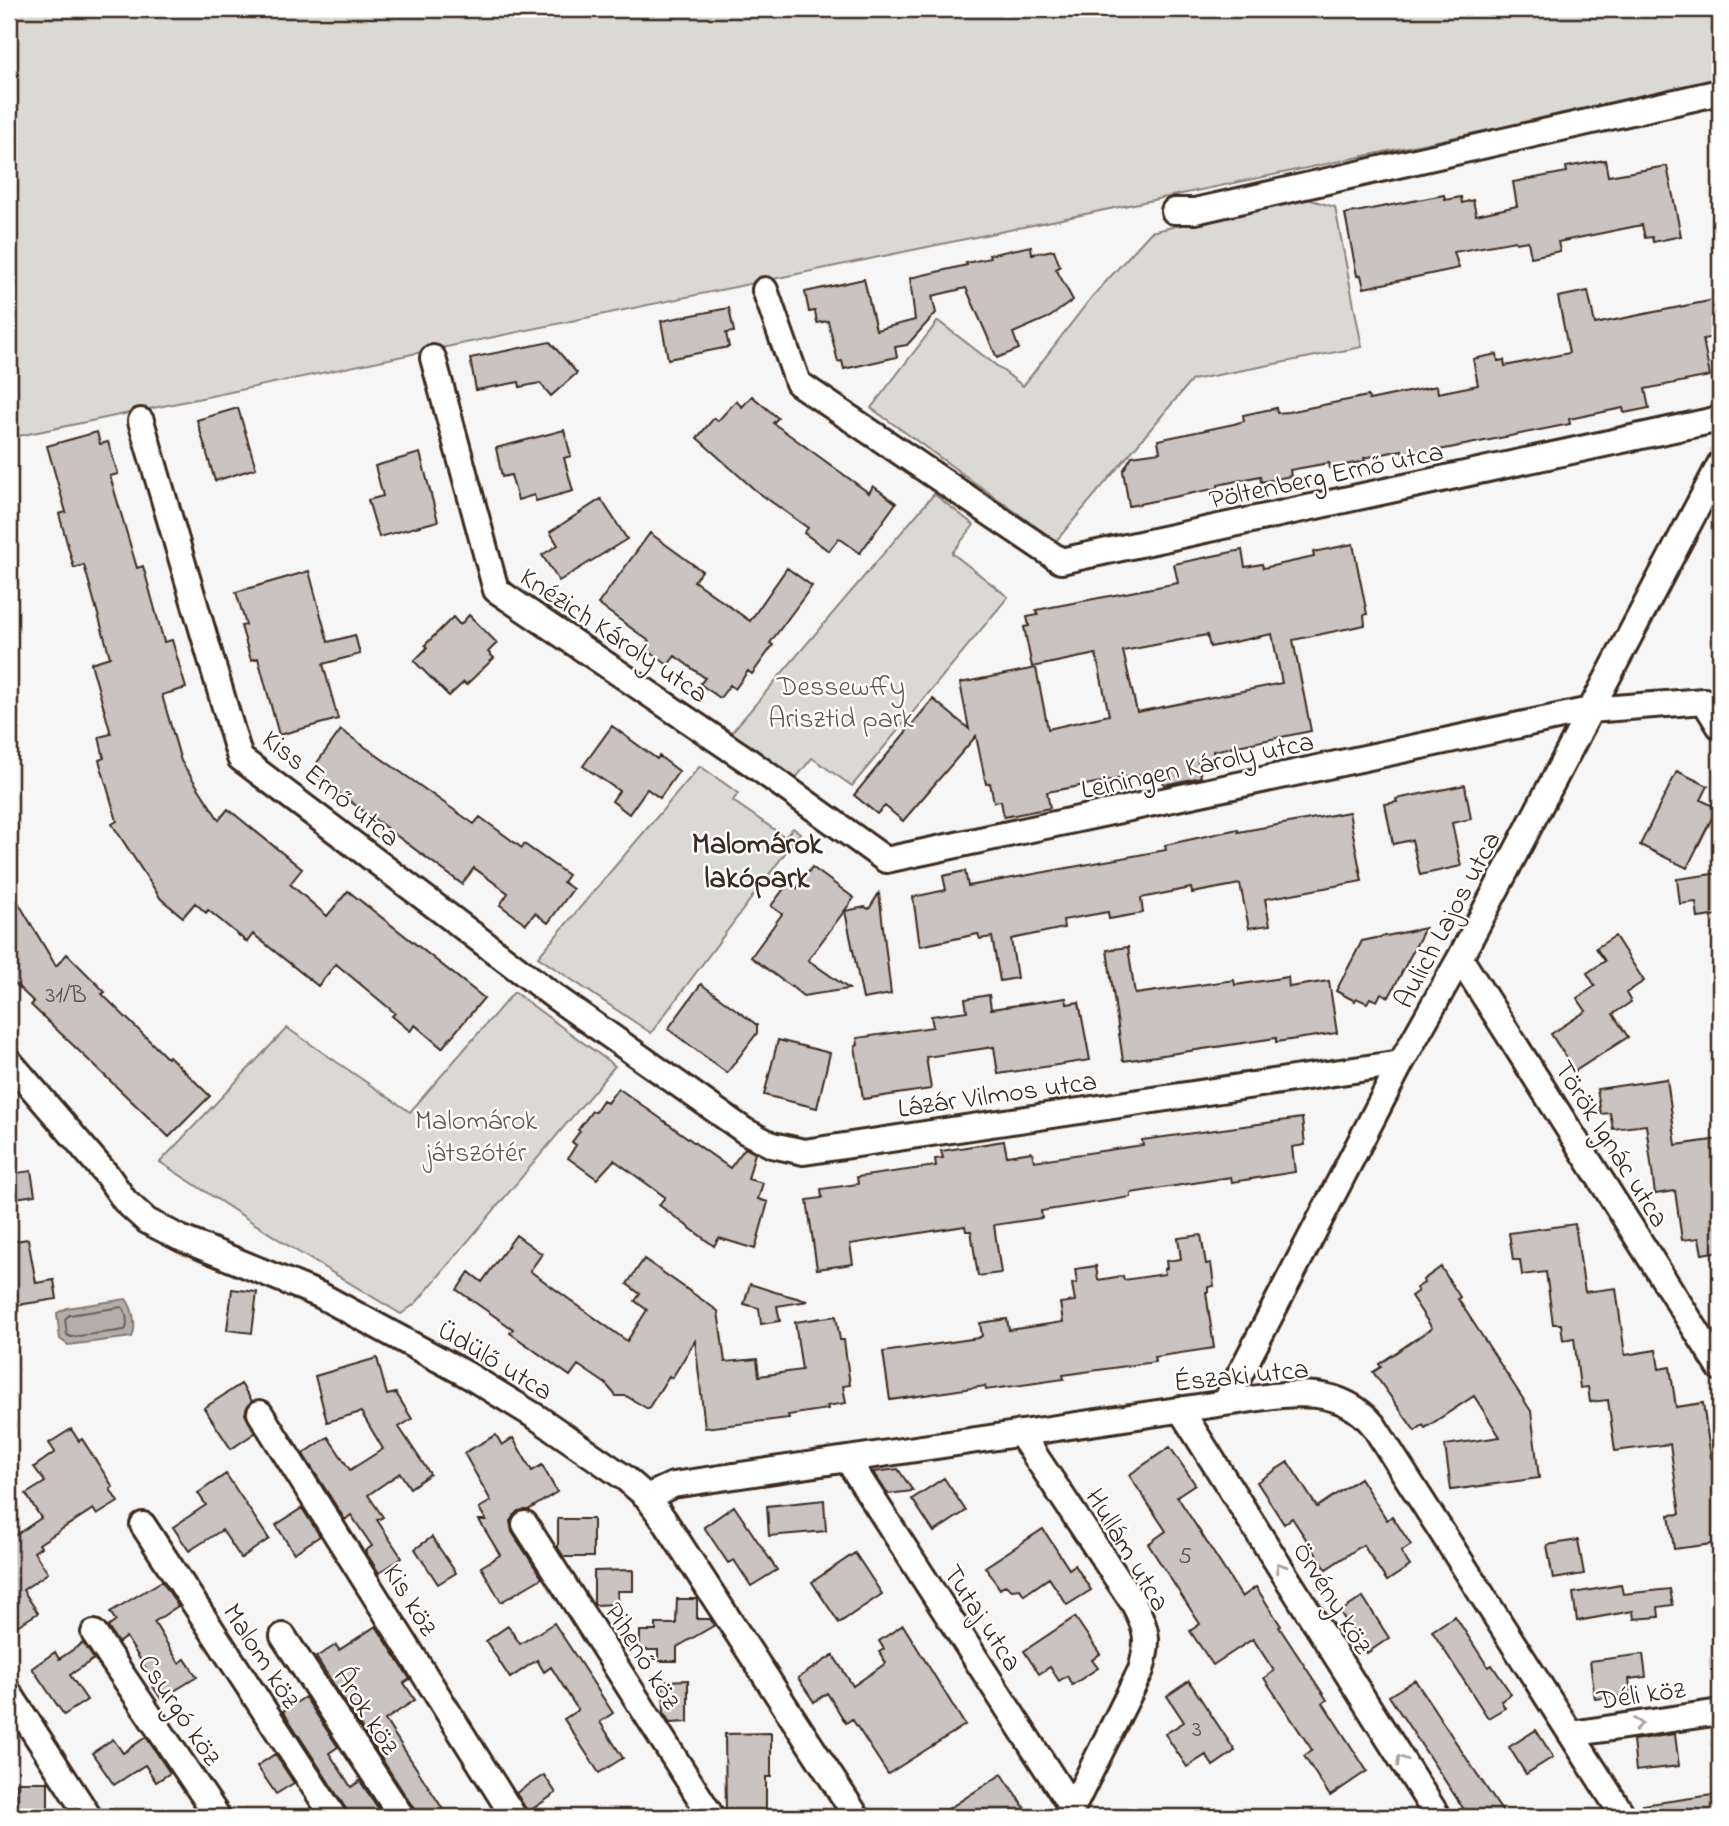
<svg xmlns="http://www.w3.org/2000/svg" width="1729" height="1826" font-family="'Indie Flower',sans-serif">
<rect width="100%" height="100%" fill="#f7f6f6"/>
<filter id="ink" filterUnits="userSpaceOnUse"><feTurbulence type="fractalNoise" baseFrequency=".0143" numOctaves="2"/><feDisplacementMap in="SourceGraphic" scale="14" xChannelSelector="R" yChannelSelector="G"/><feConvolveMatrix kernelMatrix="1 2 1 2 8 2 1 2 1" color-interpolation-filters="sRGB"/></filter>
<g filter="url(#ink)">
<path fill="#dbd9d6" stroke="#8b827a" stroke-width="2" d="M9 9H1720V82L9 438Z
M1301 197 1335 207 1362 347 1192 380 1056 541 871 408 938 321 1023 386 1091 298 1151 232Z
M934 494 974 525 952 553 1008 597 852 786 812 758 795 779 731 733Z
M700 766 738 793 733 801 785 837 793 828 800 833 651 1033 538 957Z
M514 992 615 1066 416 1303 401 1314 295 1250 160 1162 287 1028 410 1112Z"/>
<path fill="#b4aeaa" stroke="#847972" stroke-width="2" d="M126 1299C133 1308 137 1326 132 1337L68 1345 60 1339 57 1313 67 1308Z"/>
<g fill="none" stroke-linecap="round" stroke-linejoin="round">
<path stroke="#6b5f56" stroke-width="2" d="M122 1307C126 1311 129 1325 125 1330L71 1337 67 1335 65 1319 69 1315Z"/>
</g>
<path fill="#c9c3c1" stroke="#3b2a1e" stroke-width="2" fill-rule="evenodd" d="M1605 160 1608 176 1667 166 1681 236 1653 242 1652 237 1645 238 1642 225 1558 242 1560 251 1531 257 1528 241 1516 243 1515 241 1454 252 1459 268 1364 288 1361 275 1357 276 1345 214 1444 195 1445 200 1461 197 1462 203 1473 200 1476 215 1517 206 1513 182 1567 172 1566 167Z
M1031 246 1032 254 1054 250 1060 267 1056 269 1073 300 1050 317 1013 333 1019 349 997 358 966 288 932 296 936 313 907 345 895 347 897 357 844 369 842 361 838 362 828 321 817 323 815 311 809 312 805 292 864 279 876 330 915 320 910 278 967 265 966 263 990 258 989 255Z
M1588 291 1595 324 1714 300 1720 336 1703 339 1710 376 1645 389 1649 408 1624 413 1623 408 1569 419 1570 424 1404 457 1402 450 1364 458 1365 461 1330 468 1329 463 1290 470 1291 476 1261 482 1260 476 1218 485V488L1129 506 1123 471 1132 456 1160 452 1158 440 1234 424 1244 421 1243 415 1276 408 1277 413 1288 412 1368 396 1369 400 1437 386 1438 393 1478 385 1473 359 1497 354 1498 361 1504 360 1505 366 1569 353 1558 297Z
M729 308 734 332 726 333 729 347 668 359 661 321Z
M550 342 577 373 551 396 540 383 520 387 519 382 476 390 470 358Z
M752 396 778 418 773 423 869 493 873 486 896 503 860 553 839 538 829 551 804 533 808 528 755 490 697 438 714 418 718 421 736 401 742 407Z
M238 408 256 468 215 481 197 420Z
M564 430 571 456 564 458 573 491 536 501 534 495 518 500 511 475 502 477 496 448Z
M97 432 100 444 108 442 118 474 110 476 137 568 143 566 164 642 172 640 186 688 162 695 181 761 219 820 228 809 302 869 290 884 327 916 348 891 484 998 442 1048 415 1025 410 1031 392 1016 395 1013 336 964 318 986 253 934 247 942 208 910 206 913 195 903 183 917 161 899 112 824 117 821 99 760 104 758 99 737 111 734 91 663 110 657 84 565 74 568 59 514 66 512 47 446Z
M420 453 438 521 379 537 368 500 383 496 375 466Z
M601 499 627 539 559 581 542 555 558 545 550 532Z
M650 533 702 571 694 581 750 621 787 568 812 586 770 643 773 645 752 674 748 671 735 689 730 685 720 698 700 684 705 678 675 656 668 665 644 648 649 641 598 604Z
M1353 544 1367 614 1364 615 1365 625 1293 640 1311 731 1213 751 1214 758 1198 761 1201 777 1164 785 1161 771 1047 792 1050 808 1004 817 1001 801 994 802 990 783 986 784 976 736 903 821 885 806 877 814 854 795 933 699 969 729 960 683 1036 668 1048 729 1109 715 1096 654 1032 667 1024 627 1029 626 1027 617 1038 615 1036 610 1178 583 1174 564 1242 550 1245 567 1262 564 1263 568 1314 557 1313 552ZM1272 634 1282 683 1137 712 1123 651 1207 635 1210 647Z
M309 571 328 642 355 635 360 654 323 664 338 719 279 735 258 658 251 660 241 626 246 625 236 592Z
M469 615 497 643 488 652 494 658 466 685 464 682 449 696 414 661 427 648 425 645 453 617 460 625Z
M612 726 657 759 659 756 679 771 660 798 647 789 629 814 612 801 619 791 583 766Z
M341 730 474 824 480 817 522 848 524 844 568 875 563 882 573 889 548 923 535 913 526 924 500 905 508 893 474 868 462 884 316 776 321 768 316 764Z
M1677 771 1708 786 1701 800 1717 808 1687 868 1640 845Z
M1465 785 1471 819 1452 823 1461 866 1420 875 1412 840 1393 844 1385 804 1397 802 1396 799Z
M1349 812 1362 881 1265 899 1270 925 1249 928 1240 884 1192 893 1191 888 1141 898 1143 913 1109 919 1108 912 1063 920 1064 928 1011 939 1017 978 1000 981 992 937 980 939 978 934 920 946 913 897 946 890 943 876 965 871 968 886 1166 850 1165 845 1238 829V832Z
M812 867 854 898 808 960 849 989 803 996 792 987V985L791 987 751 957 782 914 771 906 789 882 797 888Z
M1720 873V915L1698 918 1696 902 1680 904 1677 879Z
M9 887 56 966 67 954 105 992 102 994 167 1058 169 1056 210 1096 169 1137 31 1005 34 1002 9 978Z
M879 893 891 994 863 999 845 911 865 907 869 909Z
M1425 928 1389 997 1381 993 1377 1001 1370 998 1367 1003 1356 998 1355 1001 1336 991 1362 941Z
M1615 936 1644 981 1626 993 1631 1002 1613 1014 1628 1037 1575 1071 1551 1034 1586 1011 1577 998 1595 986 1587 973 1605 961 1596 948Z
M1128 947 1135 994 1234 980 1235 985 1288 977 1289 987 1329 981 1337 1033 1276 1042V1038L1123 1061 1107 950Z
M701 984 757 1025V1033L727 1073 668 1029Z
M989 995 991 1009 1066 998 1067 1004 1079 1002 1090 1060 998 1074 994 1047 926 1057 931 1089 863 1099 855 1046 858 1045 857 1038 933 1027 931 1016 967 1011 965 999Z
M778 1040 830 1053 817 1108 764 1095Z
M1667 1079 1676 1145 1720 1139V1251L1702 1254 1699 1238 1682 1240 1675 1191 1655 1194 1646 1125 1613 1129 1610 1113 1601 1114 1597 1089Z
M618 1088 730 1168 745 1148 755 1153 748 1179 763 1183 758 1199 768 1202 755 1249 719 1238 714 1246 659 1205 665 1197 614 1160 597 1179 568 1158 576 1145 572 1142 580 1131 578 1130 592 1111 595 1112 603 1100 607 1103Z
M1302 1118 1305 1145 1292 1147 1295 1172 1232 1182 1231 1177 1131 1193V1197L1041 1211 1042 1218 994 1225 1001 1273 978 1276 971 1231H966L965 1226 850 1244 853 1264 817 1269 807 1200 822 1198 821 1189 858 1184 857 1177 936 1166 935 1159 943 1158 941 1151 1004 1141 1007 1156 1032 1152 1034 1161 1143 1145 1142 1140Z
M31 1171 35 1195 9 1199V1174Z
M1575 1224 1585 1292 1616 1288 1625 1355 1656 1350 1659 1369 1670 1367 1676 1407 1703 1403 1711 1458 1720 1457V1543L1674 1549 1669 1515 1680 1514 1670 1444 1615 1451 1608 1400 1590 1402 1588 1387 1580 1388 1574 1338 1563 1340 1561 1324H1553L1546 1272 1522 1275 1520 1260H1513L1509 1233Z
M516 1235 542 1254 530 1271 627 1341 647 1310 635 1301 640 1294 627 1284 644 1259 718 1311 725 1362 757 1359 759 1376 802 1370 795 1322 836 1316 840 1340H844L850 1385 843 1386 846 1403 827 1406 828 1409 788 1415 789 1418 705 1428 695 1341 672 1378 669 1376 648 1409 626 1396H616L606 1384 578 1365 570 1376 510 1333 513 1329 457 1290 469 1272 482 1282Z
M1201 1235 1206 1264 1211 1263 1214 1286 1208 1287V1292H1206L1214 1348 1154 1357 1155 1362 1063 1375 1064 1379 986 1390 985 1386 890 1400 883 1352 978 1338 982 1336 980 1323 1007 1319 1009 1330 1063 1322 1060 1303 1075 1301 1072 1284 1077 1283 1075 1269 1096 1266 1098 1280 1123 1276 1124 1280 1165 1274 1164 1269 1167 1268 1166 1261 1181 1259 1178 1238Z
M28 1239 36 1283 54 1280 57 1299 11 1306 9 1291V1242Z
M1441 1267 1460 1297 1458 1299 1531 1411 1539 1478 1451 1490 1445 1445 1500 1437 1474 1396 1425 1428 1423 1425 1415 1431 1373 1372 1381 1367 1379 1364 1432 1328 1411 1296 1418 1291 1416 1288 1424 1283 1423 1280Z
M750 1284 775 1292 808 1301 777 1306 780 1321 761 1324 759 1308 744 1304Z
M232 1289 257 1292 252 1333 227 1330Z
M377 1358 387 1395 396 1393 412 1419 399 1427 430 1474 410 1488 400 1473 368 1495 383 1517 377 1520 402 1558 379 1573 365 1551 372 1546 351 1515 345 1520 303 1454 328 1437 350 1470 383 1449 361 1412 327 1422 315 1376Z
M241 1384 252 1401 247 1407 245 1414 255 1433 231 1449 204 1408Z
M71 1429 79 1441 82 1439 113 1487 110 1489 118 1502 97 1515 93 1509 39 1544 41 1547 34 1552 48 1573 23 1590 38 1613 17 1626 9 1614V1540L41 1518 26 1494 45 1482 34 1467 55 1452 49 1443Z
M496 1435 502 1445 513 1438 532 1471 542 1465 557 1492 528 1510 518 1511 510 1521 512 1532 542 1578 501 1602 481 1567 500 1555 479 1520H486L479 1508 491 1501 464 1453Z
M1170 1447 1195 1484 1177 1496 1242 1597 1256 1587 1281 1626 1279 1627 1327 1700 1323 1703 1367 1771 1330 1796 1304 1756 1312 1750 1264 1678 1274 1671 1253 1639 1213 1665 1190 1631 1200 1624 1148 1544 1166 1531 1129 1475Z
M1288 1462 1317 1507 1360 1478 1387 1520 1392 1516 1411 1545 1401 1552 1410 1566 1387 1581 1363 1545 1326 1569 1292 1518 1284 1524 1257 1482Z
M898 1469 913 1491 888 1494 873 1472Z
M226 1474 269 1539 241 1558 222 1530 189 1551 173 1527 206 1505 198 1493Z
M944 1478 966 1511 934 1532 912 1499Z
M824 1500 826 1531 769 1536 767 1506Z
M734 1506 777 1570 751 1586 734 1560 728 1563 704 1527Z
M302 1508 320 1536 294 1553 276 1525Z
M558 1519H593V1557H564L558 1548Z
M1043 1529 1069 1569 1075 1565 1091 1590 1067 1605 1049 1578 1024 1595 1020 1589 1012 1590 1005 1585 1000 1589 985 1567Z
M432 1537 456 1573 438 1584 415 1549Z
M1578 1540 1584 1574 1553 1579 1547 1545Z
M855 1553 882 1594 839 1623 812 1582Z
M633 1570V1591H617L618 1604 594 1605V1571Z
M162 1581 178 1606 154 1622 179 1663 185 1659 197 1677 161 1699 150 1682 153 1680 126 1637 118 1643 108 1627 116 1621 110 1612Z
M1621 1585 1623 1594 1670 1589 1673 1605 1658 1607 1659 1617 1634 1619 1633 1611 1577 1621 1573 1593Z
M1363 1597 1389 1638 1367 1653 1340 1612Z
M677 1599H697V1619H710L715 1625 677 1647V1661H658V1650H640V1631H656V1624H676Z
M1455 1616 1488 1667 1492 1665 1511 1694 1501 1701 1505 1708 1488 1718 1432 1631Z
M1075 1617 1100 1654 1092 1660 1098 1668 1072 1685 1067 1676 1059 1681 1050 1667 1039 1674 1024 1651Z
M554 1623 613 1713 600 1722 623 1758 599 1773 564 1719 578 1710 551 1667 544 1672 537 1660 510 1678 486 1641 508 1626 520 1644Z
M903 1625 965 1725 888 1774 852 1719 846 1723 827 1693 814 1702 798 1678 833 1655 853 1686 886 1663 879 1652 884 1649 879 1641Z
M376 1626 410 1679 404 1683 415 1700 385 1720 448 1817H417L414 1809 316 1657 336 1645 339 1650Z
M83 1643 94 1659 70 1675 87 1700 64 1715 32 1668 55 1652 59 1659Z
M1643 1654 1646 1677 1629 1679 1631 1695 1595 1699 1590 1661Z
M688 1680V1722L670 1723 664 1713 663 1681Z
M1415 1680 1463 1753 1506 1817H1469L1428 1755 1389 1696Z
M1189 1681 1235 1751 1213 1766 1206 1755 1187 1767 1165 1734 1184 1722 1167 1696Z
M305 1697 338 1747 329 1753 351 1787 360 1781 384 1817H349L346 1809 283 1711Z
M1536 1730 1553 1757 1526 1774 1509 1747Z
M771 1733V1777H766V1814H726L725 1734Z
M1675 1734 1679 1766 1636 1771 1633 1740Z
M146 1737 170 1773 156 1782 145 1765 114 1785 92 1753 113 1739 123 1753Z
M275 1754 294 1783 276 1794 257 1766Z
M1002 1774 1026 1810 1015 1817H936Z
M544 1775 556 1793 528 1812 516 1793Z
M17 1782H48V1817H16Z
M1720 1794V1817H1643L1642 1805Z"/>
<g fill="none" stroke-linecap="round" stroke-linejoin="round">
<g stroke="#3b2a1e" stroke-width="30">
<path id="minor" d="M1174 211H1195L1720 92
M765 290 798 383 1061 561 1720 419
M433 358 496 590 747 760 886 860 1590 710 1704 701 1720 727
M141 421 240 758 555 997 745 1131 772 1145 804 1152 1401 1063
M1460 958 1720 1368
M9 1061 107 1175 125 1201 147 1221 180 1238 320 1295 466 1374 538 1418 625 1478 647 1497 664 1520 857 1817
M1225 1403 1401 1063 1460 958 1720 464
M1180 1409 1438 1817
M260 1413 514 1817
M1020 1433 1134 1604C1148 1631 1149 1641 1141 1670L1068 1817
M847 1459 1072 1808
M647 1497 673 1485 1225 1403C1278 1396 1336 1379 1374 1426L1624 1817
M525 1524 712 1817
M143 1525 334 1817
M94 1633 218 1817
M283 1636 402 1817
M9 1693 89 1817
M1571 1734 1720 1712"/>
</g>
<use href="#minor" stroke="#fff" stroke-width="24"/>
</g>
<defs><path id="oneway-chevron" d="M-2-3.5L2.5 0L-2 3.5" fill="none" stroke-width="1.6" stroke-linecap="round" stroke-linejoin="round" transform="scale(1.75)"/></defs>
<g stroke="#a79f9a">
<use href="#oneway-chevron" transform="translate(1280 1567) rotate(-122)"/>
<use href="#oneway-chevron" transform="translate(1638 1724) rotate(-8)"/>
<use href="#oneway-chevron" transform="translate(1401 1760) rotate(-122)"/>
</g>
</g>
<g text-anchor="middle" stroke-width="5" stroke-linejoin="round" paint-order="stroke">
<g font-size="24" fill="#5e5047">
<text x="66" y="1002">31/B</text>
<text x="1185" y="1563">5</text>
<text x="1197" y="1736">3</text>
</g>
<g font-size="28" fill="#3b2a1e" stroke="#fff">
<text transform="translate(1326 474) rotate(-12)" y="10">Pöltenberg Ernő utca</text>
<text transform="translate(615 634) rotate(34)" y="10">Knézich Károly utca</text>
<text transform="translate(1197 764) rotate(-12)" y="10">Leiningen Károly utca</text>
<text transform="translate(332 787) rotate(39)" y="10">Kiss Ernő utca</text>
<text transform="translate(1446 919) rotate(-62)" y="10">Aulich Lajos utca</text>
<text transform="translate(997 1093) rotate(-8)" y="10">Lázár Vilmos utca</text>
<text transform="translate(1613 1143) rotate(58)" y="10">Török Ignác utca</text>
<text transform="translate(496 1359) rotate(31)" y="10">Üdülő utca</text>
<text transform="translate(1241 1374) rotate(-6)" y="10">Északi utca</text>
<text transform="translate(1129 1549) rotate(59)" y="10">Hullám utca</text>
<text transform="translate(1334 1597) rotate(58)" y="10">Örvény köz</text>
<text transform="translate(412 1599) rotate(58)" y="10">Kis köz</text>
<text transform="translate(984 1617) rotate(57)" y="10">Tutaj utca</text>
<text transform="translate(263 1655) rotate(57)" y="10">Malom köz</text>
<text transform="translate(644 1655) rotate(58)" y="10">Pihenő köz</text>
<text transform="translate(1641 1693) rotate(-8)" y="10">Déli köz</text>
<text transform="translate(181 1709) rotate(56)" y="10">Csurgó köz</text>
<text transform="translate(368 1710) rotate(57)" y="10">Árok köz</text>
</g>
<g font-size="28" fill="#63564c" stroke="#fff">
<text x="841" y="695">Dessewffy<tspan x="841" dy="32">Arisztid park</tspan></text>
<text x="476" y="1129">Malomárok<tspan x="476" dy="32">játszótér</tspan></text>
</g>
<g font-size="30" font-weight="bold" fill="#3b2a1e" stroke="#fff">
<text x="757" y="853">Malomárok<tspan x="757" dy="34">lakópark</tspan></text>
</g>
</g>
<rect width="1729" height="1826" fill="none" stroke="#fff" stroke-width="35"/>
<rect x="18" y="18" width="1694" height="1791" fill="none" stroke="#3b2a1e" stroke-width="2.5" filter="url(#ink)"/>
</svg>
